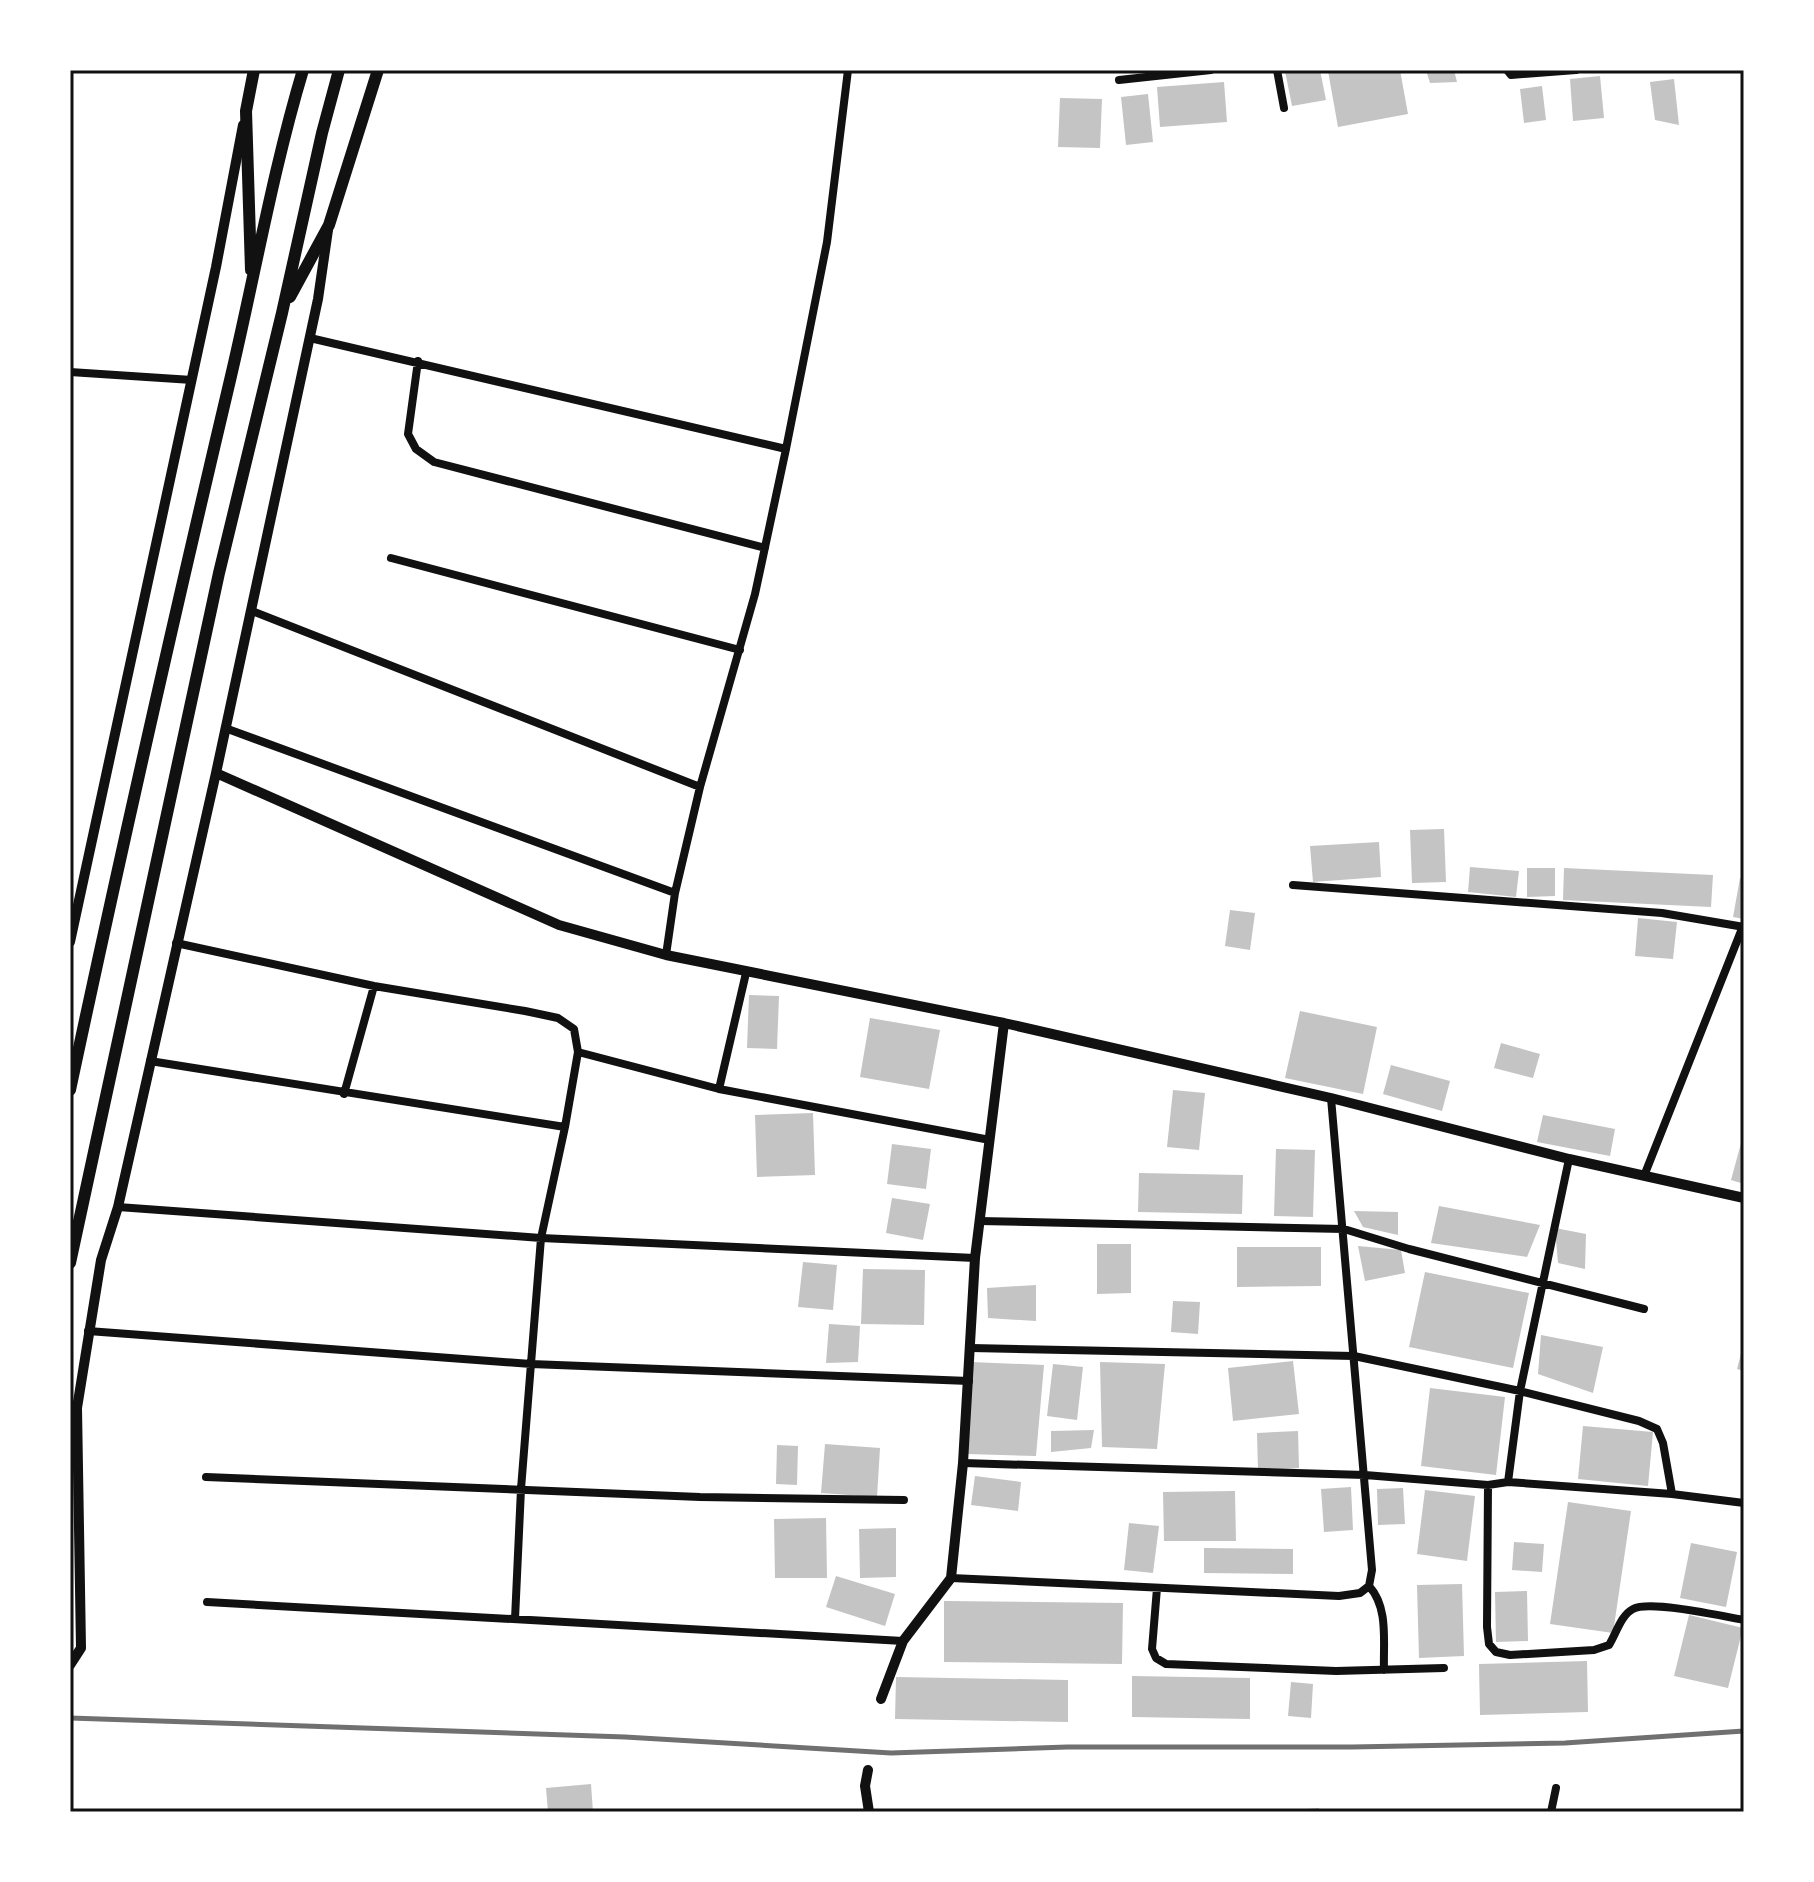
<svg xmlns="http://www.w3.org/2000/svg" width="1814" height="1882" font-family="Mulish,sans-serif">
<rect width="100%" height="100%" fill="#fff"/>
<path fill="#c4c4c4" d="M1071 70H1091L1092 72 1071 73Z
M1320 70 1326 100 1292 106 1285 71Z
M1335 70H1400L1408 114 1338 127 1328 71Z
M1426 70H1454L1457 82 1430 83Z
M1600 76 1604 118 1573 121 1570 79Z
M1674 79 1679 125 1655 120 1650 82Z
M1224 82 1227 122 1160 127 1157 87Z
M1542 86 1546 120 1524 123 1520 89Z
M1148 94 1153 142 1126 145 1121 97Z
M1060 98 1102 99 1100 148 1058 147Z
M1444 829 1446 882 1412 883 1410 830Z
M1379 842 1381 877 1313 882 1310 846Z
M1470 867 1519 871 1516 897 1468 892Z
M1527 868H1555V896L1527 897Z
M1564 868 1713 875 1711 907 1563 900Z
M1740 878 1744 879V919L1733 917Z
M1230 910 1255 913 1250 950 1225 946Z
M1638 918 1677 922 1673 959 1635 956Z
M749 995 779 996 777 1049 747 1048Z
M1300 1011 1377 1027 1363 1094 1285 1078Z
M870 1018 940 1030 929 1089 860 1077Z
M1501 1043 1540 1054 1533 1078 1494 1068Z
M1391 1065 1450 1081 1442 1111 1383 1094Z
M1173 1090 1205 1093 1199 1150 1167 1147Z
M813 1113 815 1175 757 1177 755 1115Z
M1543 1115 1615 1129 1610 1156 1537 1142Z
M1743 1136H1744V1184L1731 1180Z
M892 1144 931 1149 926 1189 887 1184Z
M1276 1149 1315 1150 1313 1217 1274 1216Z
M1139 1173 1243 1175 1242 1214 1138 1212Z
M892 1198 930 1204 923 1240 886 1233Z
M1439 1206 1540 1225 1527 1257 1431 1243Z
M1354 1211 1398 1212V1235L1363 1227Z
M1555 1228 1586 1234 1585 1269 1558 1263Z
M1097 1244H1131V1293L1097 1294Z
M1358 1246 1401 1250 1405 1273 1365 1281Z
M1237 1247H1321V1286L1237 1287Z
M803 1262 837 1265 833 1310 798 1307Z
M863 1269 925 1270 924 1325 861 1324Z
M1425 1272 1529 1293 1513 1368 1409 1347Z
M1036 1285V1321L988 1318 987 1288Z
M1173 1301 1200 1302 1198 1334 1171 1332Z
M829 1324 860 1326 858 1362 826 1363Z
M1541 1335 1603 1347 1593 1393 1538 1374Z
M1743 1346H1744V1371L1737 1369Z
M1293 1361 1299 1414 1233 1421 1228 1368Z
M971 1362 1044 1365 1036 1456 967 1454Z
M1100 1362 1165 1364 1157 1449 1102 1447Z
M1053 1364 1083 1367 1077 1420 1047 1416Z
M1430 1388 1505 1397 1496 1475 1421 1466Z
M1583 1426 1653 1432 1648 1486 1578 1479Z
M1094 1430 1091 1448 1051 1452V1431Z
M1298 1431 1299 1468 1258 1470 1257 1433Z
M825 1444 880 1448 877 1497 821 1493Z
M777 1445 798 1446 797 1485 776 1484Z
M975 1476 1021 1482 1018 1511 971 1505Z
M1351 1487 1353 1530 1324 1532 1321 1489Z
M1403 1488 1405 1524 1378 1525 1377 1489Z
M1425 1490 1475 1496 1467 1561 1417 1554Z
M1235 1491 1236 1541H1164L1163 1492Z
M1568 1502 1631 1511 1613 1633 1550 1624Z
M826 1518 827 1578H775L774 1519Z
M1129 1523 1159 1526 1153 1573 1124 1570Z
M896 1528V1577L860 1578 859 1529Z
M1514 1542 1544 1544 1542 1572 1512 1570Z
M1691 1543 1737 1552 1726 1607 1680 1598Z
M1204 1548 1293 1549V1574L1204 1573Z
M836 1576 895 1594 885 1626 826 1607Z
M1462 1584 1464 1656 1419 1658 1417 1585Z
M1527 1591 1528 1641 1496 1642 1495 1592Z
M944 1601 1123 1603 1122 1664 944 1662Z
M1689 1615 1743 1628 1728 1688 1674 1676Z
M1587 1661 1588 1712 1480 1715 1479 1664Z
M1132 1676 1250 1678V1719L1132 1717Z
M896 1677 1068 1680V1722L895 1719Z
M1291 1682 1313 1684 1311 1718 1288 1716Z
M591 1784 593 1812H548L546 1788Z
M1319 1808V1812H1294V1810Z"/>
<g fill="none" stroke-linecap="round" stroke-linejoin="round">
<path stroke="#111" stroke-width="8" d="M1277 70 1284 108
M1507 70 1511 75 1576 70
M1119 80 1211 70
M310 338 786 449
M418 361 408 434 416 449 434 462 765 548
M70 372 192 380
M391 558 740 650
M252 611 700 787
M225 728 675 893
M1293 885 1662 913 1744 927
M176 943 374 986 525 1011 558 1018 574 1029 578 1052 565 1127 541 1238 521 1489 515 1619
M666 955 675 893 700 787 755 594 786 449 827 242 848 70
M578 1052 719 1089 990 1140
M150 1061 565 1127
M719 1089 746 973
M344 1094 374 986
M1644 1176 1743 926
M118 1207 541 1238 975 1258
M979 1221 1344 1229 1409 1249 1644 1309
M88 1331 531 1364 969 1381
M971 1348 1354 1356 1520 1391 1639 1421 1657 1429 1663 1443 1672 1494
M963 1463 1365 1475 1488 1485 1508 1482 1672 1494 1744 1503
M206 1477 700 1497 904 1500
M1508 1482 1520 1391 1569 1159
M1488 1485 1487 1627 1489 1644 1496 1652 1510 1655 1594 1650 1609 1645C1616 1634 1621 1615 1633 1609 1650 1600 1722 1616 1744 1620
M951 1578 1339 1596 1360 1593 1369 1586 1372 1570 1331 1098
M1369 1586C1389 1608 1383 1642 1384 1670
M1157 1588 1152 1649 1156 1658 1166 1664 1336 1671 1444 1668
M207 1602 903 1641
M1551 1812 1556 1788"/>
<path stroke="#111" stroke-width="10" d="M216 773 559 925 666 955 1004 1023 1331 1098 1569 1159 1744 1198
M70 942 216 267 243 125
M70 1665 81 1648 77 1408 101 1260 118 1207 216 773 318 299 328 230
M881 1699 903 1641 951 1578 963 1463 975 1258 1004 1023
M868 1770 865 1786 869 1812"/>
<path stroke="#111" stroke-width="12" d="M251 270 246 111 254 70
M290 297 329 225 378 70
M70 1090C121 851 175 613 231 376 255 274 273 170 303 70
M70 1263 219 573 282 313 322 133 339 70"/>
<path stroke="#707070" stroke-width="5" d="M70 1718 625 1737 891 1753 1067 1747H1352L1565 1743 1744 1731"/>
</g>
<rect width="1814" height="1882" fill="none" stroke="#ffffff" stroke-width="144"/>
<rect x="72" y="72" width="1670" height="1738" fill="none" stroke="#111" stroke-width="3"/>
</svg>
